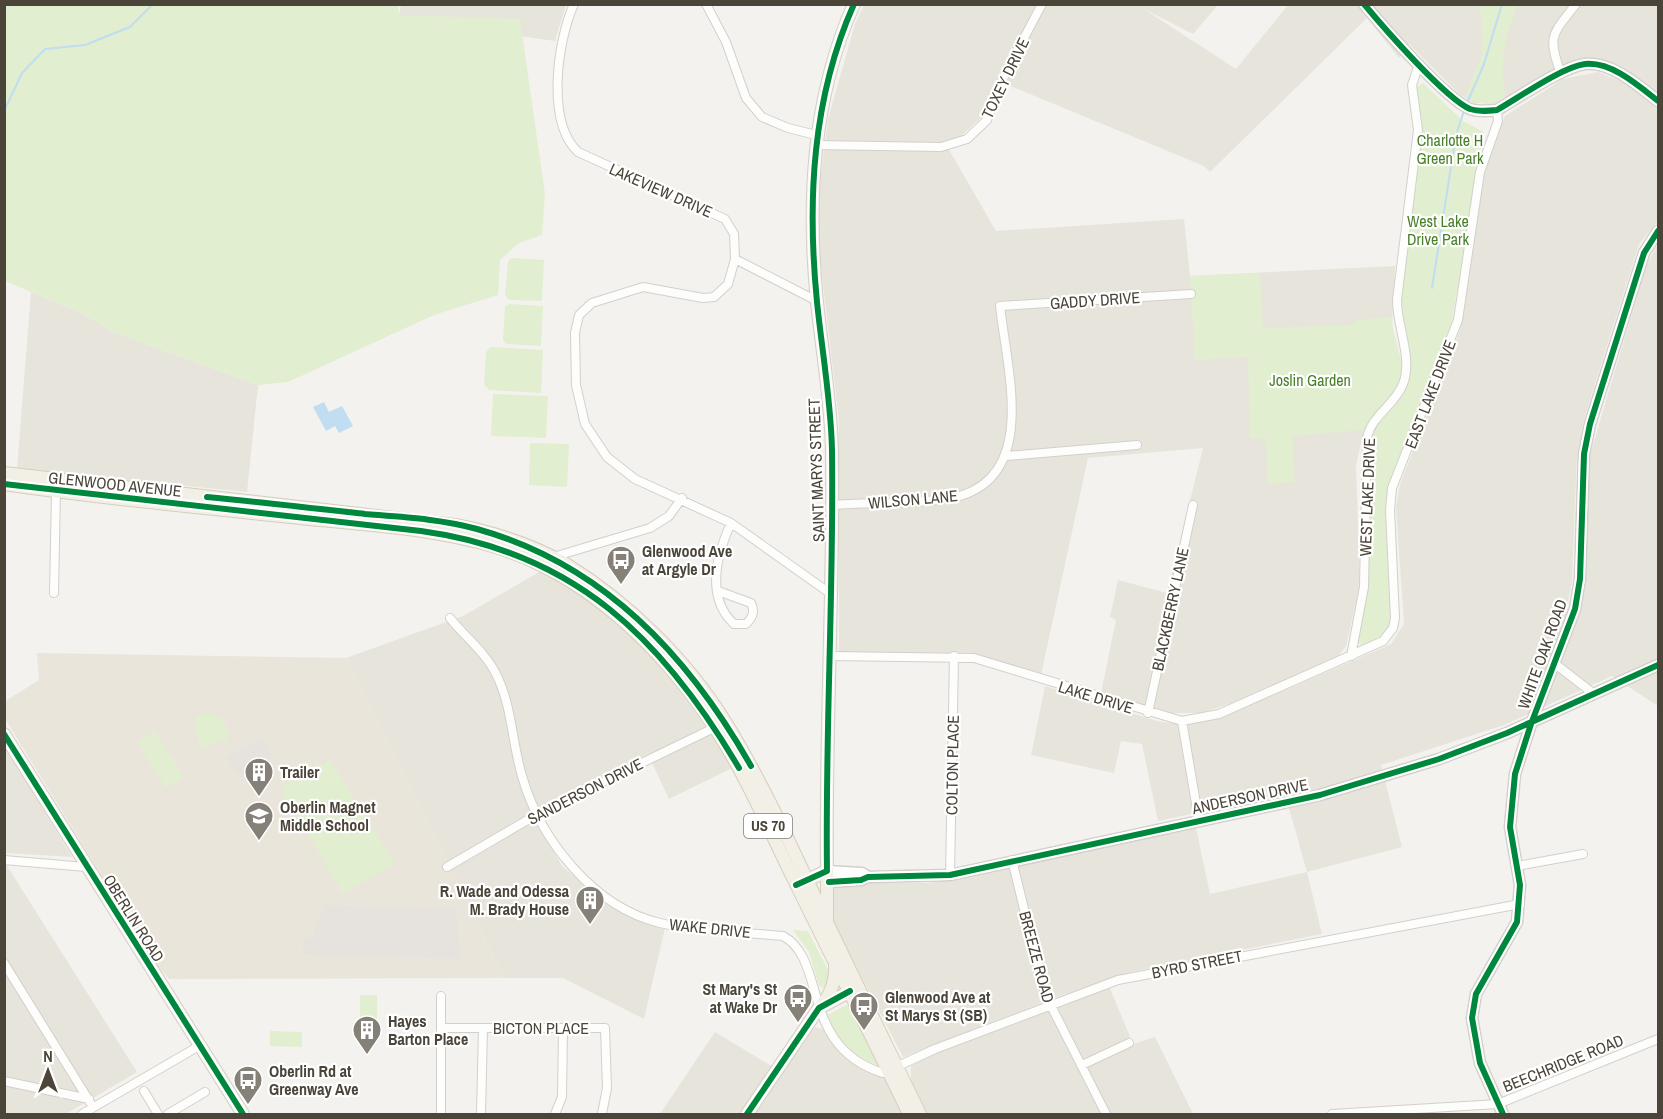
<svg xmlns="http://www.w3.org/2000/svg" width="1663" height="1119" font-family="'Archivo Narrow',sans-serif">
<rect width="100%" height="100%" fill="#f4f2ee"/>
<path fill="#e7e4dc" d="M401 5H566L555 41 398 19Z
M864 5H1218L1193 34 1144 9 1236 69 1288 5H1658V96L1629 71 1602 62H1576L1553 71 1506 101 1474 103 1459 94 1409 44 1399 58 1367 18 1210 172 1204 166 996 80 984 115 959 138 944 141 996 231 1184 219 1190 276 1395 266 1392 326 1401 360 1364 431 1356 465 1360 585 1346 646 1339 655 1232 703 1201 713H1166L1101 693 1116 620 1110 617 1118 580 1167 593 1203 448 1088 458 1041 675 980 656 839 652V421L819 250V189L828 119 855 24Z
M1598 72 1630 85 1658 109V221L1639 244 1585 416 1577 454 1572 580 1567 608 1580 610 1586 579 1589 458 1646 266 1658 244V706L1612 676 1504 725 1381 765 1402 847 1307 872 1322 934 1131 972 1056 997 903 1057 833 922V890L836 886 845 883H928L977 875 1196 828 1210 894 1307 872 1285 794 1158 821 1142 744 1121 741 1114 773 1031 755 1045 686 1157 721 1177 724 1195 723 1226 716 1391 644 1404 624 1396 507 1400 484 1460 330 1484 174 1505 116 1563 79Z
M31 292 82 313 113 332 258 385 247 492 17 469Z
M541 571 586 597 641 646 687 693 734 767 669 799 648 754 531 811 562 866 585 886 611 904 665 928 644 1019 563 978H504L346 658 463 616Z
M5 747 72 857 5 853Z
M4 861 137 1072 66 1114H5Z
M1109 986 1133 1044 1155 1037 1193 1114H910L911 1066 927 1057Z
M813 1027 823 1029 887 1080 904 1114H660L715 1032 780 1071Z"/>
<path fill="#eae5da" d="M37 653 346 658 504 978 169 979 157 965 5 719V701L39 680Z"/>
<path fill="#e1eecf" d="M398 4 399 15 520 19 545 194 542 235 519 243 500 260 498 295 434 315 288 382 258 385 113 332 82 313 5 281V5Z
M1480 5H1518C1503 37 1500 66 1506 101 1490 106 1479 105 1465 97L1482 54Z
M1423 83 1463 121 1484 132 1452 321 1387 494 1386 520 1391 623 1382 639 1363 647 1358 642 1368 584 1369 445 1376 427 1403 395 1410 377 1401 302 1422 132 1417 87Z
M512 258 544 260 542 301 509 300 505 295 508 261Z
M1260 273 1263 328 1352 325 1356 320 1392 317C1392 331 1397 344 1400 358 1407 389 1380 407 1364 430L1293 436 1294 482 1267 484 1266 439 1250 438 1248 357 1195 360 1190 276Z
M509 304 543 306 541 346 506 344 503 340 505 307Z
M491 347 543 350 541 393 489 390 484 384 486 352Z
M493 394 548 396 546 438 491 436Z
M530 443 569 444 567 487 529 485Z
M204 714C220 713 232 724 226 740L200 748 195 721 197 716Z
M155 731 184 778 166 788 137 742Z
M330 760 395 864 343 894 280 788Z
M793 930 808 931 830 974 826 989 819 986 809 952Z
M360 995H377V1030H360Z
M846 1005 851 1006 881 1067C858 1057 832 1043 828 1015Z
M270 1031 302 1032V1047L270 1046Z"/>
<path fill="#e6e3df" d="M263 738 273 758 240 778 226 757Z
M324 905 425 909 456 906 460 959 303 954V939L313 936Z"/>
<path fill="#c0ddf1" d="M324 402 329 412 342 406 353 426 339 433 335 426 326 431 313 407Z"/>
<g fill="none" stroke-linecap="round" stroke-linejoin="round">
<path stroke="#c0ddf1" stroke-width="2" d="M1467 103 1484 64 1502 4
M4 111 22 73 45 49 85 45 130 27 153 4
M1432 288 1456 135 1465 108"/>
<g stroke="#d2d0cb" stroke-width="10">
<path id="minor" d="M574 4C557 42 546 122 578 152L725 219 734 234 735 259 728 284 714 297 703 298 643 287 592 303 579 315 575 333 576 385 585 424 607 457 635 479 731 523 831 594
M706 4 726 42 746 98 762 117 788 128 816 135
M1561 74C1547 35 1552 35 1576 4
M815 145 941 147 967 139 987 120 1005 74 1042 4
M735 259 817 301
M1007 456 1137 445
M832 505C871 502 912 505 951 498 1040 481 1007 371 1000 306L1191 294
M550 558 650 528 669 516 682 498
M718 591 751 603C755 612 753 617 746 624H734C705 597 717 554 731 523
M54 593 56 491
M450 618C464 636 486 653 496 674 512 705 512 743 522 776 540 839 593 907 660 923 700 932 743 932 783 936 828 960 799 1047 883 1073L935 1049 1118 980 1520 904
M831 656 974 658 1182 721 1219 714 1383 641 1393 628 1395 618 1390 510 1392 488 1458 320 1480 172 1498 121 1497 110
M1351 656 1364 587 1367 438C1371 416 1395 405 1403 384 1413 358 1397 328 1397 300L1418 130 1412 85 1419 64
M1554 663 1594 694
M1148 713 1193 505
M1182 721 1199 821
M4 860 86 867
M1012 860 1045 994 1106 1114
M1517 866 1583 854
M447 867 543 811 720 725
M950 875 954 656
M4 963 93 1107
M441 1028H605L607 1088 602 1114
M1082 1065 1129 1043
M4 1081 89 1099
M144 1091 158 1114
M82 1114 199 1046
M168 1114 205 1092
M441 1114V996
M481 1114 483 1028
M555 1114 562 1097 563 1028
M1332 1114 1498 1104 1658 1039"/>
</g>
<g stroke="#d2d0cb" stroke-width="13">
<path id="tertiary" d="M1364 4C1383 27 1446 99 1470 109 1479 112 1488 111 1497 110 1518 98 1562 67 1585 64 1611 61 1639 86 1658 101
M827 871 862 873 868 877
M829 882 861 880 868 877 950 875 1320 795 1439 759 1507 733 1658 665
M1503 1114 1480 1063 1472 1018 1476 994 1517 922 1520 885 1510 827 1515 774 1531 724 1575 609 1580 579 1584 454 1590 424 1644 253 1658 231"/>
</g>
<g stroke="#d3cfc5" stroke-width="14">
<path id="secondary" d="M4 734 243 1114
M798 884 827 871C825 731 834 590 832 450 831 401 822 351 817 302 807 201 812 98 854 4
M747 1114 819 1008 858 987"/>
</g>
<g stroke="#d6cebb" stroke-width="14">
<path id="primary" d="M4 473 455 525C492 532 533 545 566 564 628 602 688 661 726 723 761 780 789 841 817 901 851 973 886 1044 920 1114
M4 484C105 499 207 508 309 519 371 525 435 529 496 547 587 575 662 648 714 726 745 774 768 827 793 878 832 957 871 1035 909 1114
M827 871V918
M819 1008C830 996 836 982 835 965"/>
</g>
<use href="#minor" stroke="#fdfdfc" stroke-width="8"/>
<use href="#tertiary" stroke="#fdfdfc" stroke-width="10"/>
<use href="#secondary" stroke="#f7f6f1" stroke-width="12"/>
<use href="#primary" stroke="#f2efe6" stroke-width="12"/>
<g stroke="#fff" stroke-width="10">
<path id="cycleway" d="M1364 4C1383 27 1446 99 1470 109 1479 112 1488 111 1497 110 1518 98 1562 67 1585 64 1611 61 1639 86 1658 101
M4 484 421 531C575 552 663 639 739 768
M207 497C260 502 312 508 365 514 402 517 441 519 477 529 603 564 688 655 751 766
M4 734 243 1114
M829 882 861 880 868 877 950 875 1320 795 1439 759 1507 733 1658 665
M796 885 827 871C825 731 834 590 832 450 831 401 822 351 817 302 807 201 812 98 854 4
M747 1114 819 1008 850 991
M1503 1114 1480 1063 1472 1018 1476 994 1517 922 1520 885 1510 827 1515 774 1531 724 1575 609 1580 579 1584 454 1590 424 1644 253 1658 231"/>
</g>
<use href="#cycleway" stroke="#00873e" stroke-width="6"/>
</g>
<defs>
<g id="bus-pin" transform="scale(1.5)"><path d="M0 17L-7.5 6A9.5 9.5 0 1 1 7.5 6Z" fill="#868178" stroke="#fff"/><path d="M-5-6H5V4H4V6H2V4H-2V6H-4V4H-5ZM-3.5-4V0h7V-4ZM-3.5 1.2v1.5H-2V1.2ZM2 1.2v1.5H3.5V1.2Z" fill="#fff"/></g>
<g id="building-pin" transform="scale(1.5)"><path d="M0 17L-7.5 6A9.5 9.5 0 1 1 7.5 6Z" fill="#868178" stroke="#fff"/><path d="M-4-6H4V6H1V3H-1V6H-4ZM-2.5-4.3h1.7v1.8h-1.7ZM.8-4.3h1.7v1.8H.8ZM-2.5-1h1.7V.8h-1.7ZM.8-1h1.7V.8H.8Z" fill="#fff"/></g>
<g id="school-pin" transform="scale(1.5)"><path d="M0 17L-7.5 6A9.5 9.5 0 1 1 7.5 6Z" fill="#868178" stroke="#fff"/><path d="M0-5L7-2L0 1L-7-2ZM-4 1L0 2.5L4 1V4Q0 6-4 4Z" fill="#fff"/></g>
</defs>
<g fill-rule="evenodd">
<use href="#bus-pin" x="621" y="560"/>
<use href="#building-pin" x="259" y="772"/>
<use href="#school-pin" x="259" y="816"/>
<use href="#building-pin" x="590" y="900"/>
<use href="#bus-pin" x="798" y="998"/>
<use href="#bus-pin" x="864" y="1006"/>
<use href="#building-pin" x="367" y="1030"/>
<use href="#bus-pin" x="248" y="1080"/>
</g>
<g text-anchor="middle" stroke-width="4.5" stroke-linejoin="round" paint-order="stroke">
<rect fill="#fff" stroke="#817c74" stroke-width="1.5" x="744" y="814" width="48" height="24" rx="4.5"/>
<g font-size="15" font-weight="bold" fill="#4b4439">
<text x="768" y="831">US 70</text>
</g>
<g font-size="16" fill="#4b4439" stroke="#fff">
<text transform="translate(1005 78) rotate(-64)" y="6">TOXEY DRIVE</text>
<text transform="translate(661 190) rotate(24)" y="6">LAKEVIEW DRIVE</text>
<text transform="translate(1095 300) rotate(-4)" y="6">GADDY DRIVE</text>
<text transform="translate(1430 394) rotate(-69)" y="6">EAST LAKE DRIVE</text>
<text transform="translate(816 470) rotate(-92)" y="6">SAINT MARYS STREET</text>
<text transform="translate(115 484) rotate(6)" y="6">GLENWOOD AVENUE</text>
<text transform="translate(1367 497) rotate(-88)" y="6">WEST LAKE DRIVE</text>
<text transform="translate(913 499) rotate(-5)" y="6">WILSON LANE</text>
<text transform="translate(1170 609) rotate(-78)" y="6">BLACKBERRY LANE</text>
<text transform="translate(1542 654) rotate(-70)" y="6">WHITE OAK ROAD</text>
<text transform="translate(1096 697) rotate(17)" y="6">LAKE DRIVE</text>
<text transform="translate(952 765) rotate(-89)" y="6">COLTON PLACE</text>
<text transform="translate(585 791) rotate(-27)" y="6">SANDERSON DRIVE</text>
<text transform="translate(1250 796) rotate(-12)" y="6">ANDERSON DRIVE</text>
<text transform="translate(134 918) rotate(58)" y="6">OBERLIN ROAD</text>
<text transform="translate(710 928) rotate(6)" y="6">WAKE DRIVE</text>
<text transform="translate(1037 957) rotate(75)" y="6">BREEZE ROAD</text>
<text transform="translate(1197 964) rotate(-11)" y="6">BYRD STREET</text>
<text x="541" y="1034">BICTON PLACE</text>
<text transform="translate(1563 1063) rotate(-22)" y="6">BEECHRIDGE ROAD</text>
</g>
<g font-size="16" fill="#4a7f2a" stroke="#fff">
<text x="1450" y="146">Charlotte H<tspan x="1450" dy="18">Green Park</tspan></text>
<text x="1438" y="227">West Lake<tspan x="1438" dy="18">Drive Park</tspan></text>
<text x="1310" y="386">Joslin Garden</text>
</g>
<g font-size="16" font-weight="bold" fill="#4b4439" stroke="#fff" text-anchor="start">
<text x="642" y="557">Glenwood Ave<tspan x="642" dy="18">at Argyle Dr</tspan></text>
<text x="280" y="778">Trailer</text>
<text x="280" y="813">Oberlin Magnet<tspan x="280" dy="18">Middle School</tspan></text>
<text x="569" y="897" text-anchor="end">R. Wade and Odessa<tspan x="569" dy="18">M. Brady House</tspan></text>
<text x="777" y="995" text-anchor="end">St Mary's St<tspan x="777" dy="18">at Wake Dr</tspan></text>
<text x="885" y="1003">Glenwood Ave at<tspan x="885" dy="18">St Marys St (SB)</tspan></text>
<text x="388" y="1027">Hayes<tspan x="388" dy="18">Barton Place</tspan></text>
<text x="269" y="1077">Oberlin Rd at<tspan x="269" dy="18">Greenway Ave</tspan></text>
</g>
</g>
<rect width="1663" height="1119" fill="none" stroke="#4b4439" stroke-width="12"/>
<g transform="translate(48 1071)" stroke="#ffffff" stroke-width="4.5" paint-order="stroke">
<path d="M0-4.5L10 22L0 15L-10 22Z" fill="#4b4439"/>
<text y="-9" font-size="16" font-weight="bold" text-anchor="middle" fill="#4b4439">N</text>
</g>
</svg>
